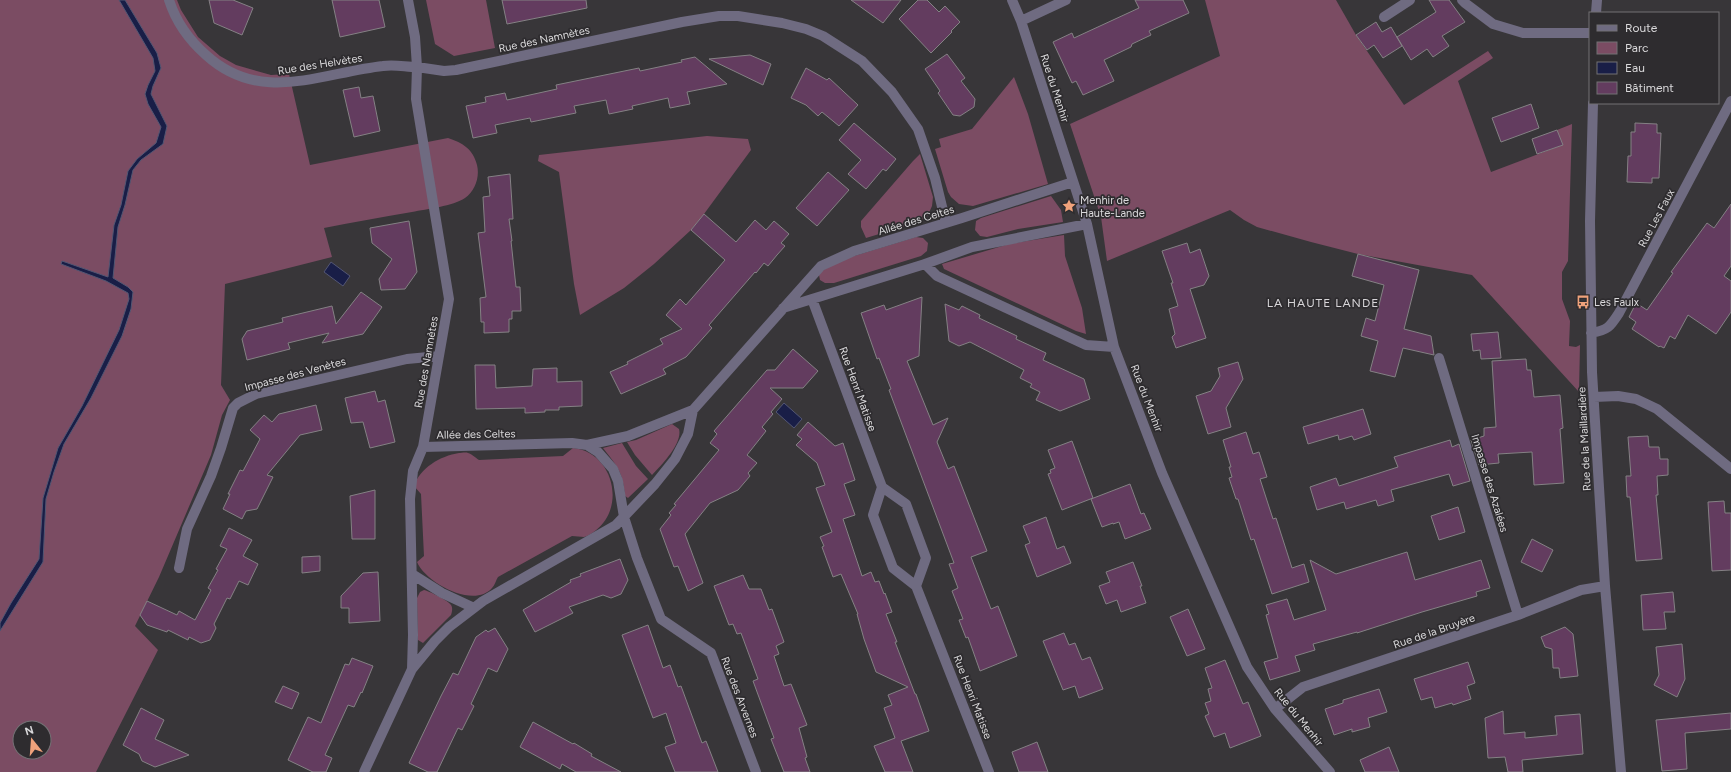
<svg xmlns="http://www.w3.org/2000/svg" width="1731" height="772" font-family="Figtree,sans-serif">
<rect width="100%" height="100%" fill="#383639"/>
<path fill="#7b4c63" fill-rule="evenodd" d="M0 0H177L181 10 198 37 220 56 236 65 271 75 289 74 310 165 448 138C463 143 473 149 477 165 480 177 475 191 465 198 453 206 427 209 412 212 383 217 353 222 324 228L332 257 225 284 221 385 230 400 222 415 211 455 159 577 135 626 158 650 96 772H0ZM20 728H44V752H20Z
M426 0H486L495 48 454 56 435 44Z
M1205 0H1336L1356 35 1404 105 1488 51 1493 58 1458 81 1491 172 1562 145 1557 130 1572 124 1568 261 1562 272V299L1570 321 1569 346 1576 347 1580 345 1579 392 1472 275 1358 254 1311 242 1257 227 1244 220 1230 210 1107 261 1101 217 1070 124 1220 56Z
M1014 77 1028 114 1048 184 973 206 959 204 951 197 948 192 935 149 941 147 939 139 972 129Z
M707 136 748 139 751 150 704 214 691 230 654 264 624 288 580 315 574 284 559 172 538 161 539 155Z
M920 154 933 197 932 206 928 215 919 222 866 238 861 227V221L913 161Z
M1051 196 1061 210 1063 222 1018 229 987 237 980 236 975 230 976 221 981 218Z
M1064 235 1065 256 1082 308 1086 334 1076 331 944 269 942 264 1009 244Z
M916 237 923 238 928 243 927 251 921 256 834 283H825L820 280 819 275 820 272 841 260Z
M672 424 679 429C683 443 661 466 652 475L635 455 627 442 636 440Z
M622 443 636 466 648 479 628 498 625 496C623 472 617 466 603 448Z
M573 448C613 452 627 507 595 531 592 533 588 536 584 537 580 537 576 536 572 536L498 577C496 580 495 585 492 588 474 609 426 583 417 562L424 556 421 494 414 486C420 468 440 456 459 453 461 453 466 452 468 453 472 454 476 458 479 460L563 456Z
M424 590C429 591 449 601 451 605 453 608 452 612 451 615L423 643 418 640 417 598 420 592Z"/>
<path fill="#191e47" stroke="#535673" d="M119 0H125L157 53 161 68 153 86 151 94 167 126 163 144 141 160 133 170 125 205 118 227 113 278 128 287 133 292 131 309 122 336 91 398 64 444 54 472 46 499 43 562 0 631V623L11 603 39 559 43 498 58 448 82 406 119 330 129 299 128 293 106 281 61 264 62 261 108 277 114 225 121 205 128 171 137 159 156 143 161 127 148 104 145 94 148 85 155 71 153 58Z
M331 262 350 276 343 286 324 272Z
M784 403 802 419 794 428 776 412Z"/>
<path fill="#633c5f" stroke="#848184" d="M209 0H233L253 8 242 35 214 23Z
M332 0H379L385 27 340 37Z
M502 0H586L587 8 507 24Z
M851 0H901L883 23Z
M918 0H927L939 12 945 6 960 22 951 31 952 32 931 53 899 19Z
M1135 0H1183L1189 13 1149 31 1151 35 1132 44 1131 47 1104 60 1114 81 1083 95 1076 81 1072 83 1053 42 1072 33 1074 38 1139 8Z
M1429 0H1449L1465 22 1442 36 1449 46 1433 57 1427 49 1411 60 1397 37 1436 12Z
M1376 22 1382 32 1391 27 1402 46 1383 58 1374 45 1367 50 1356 35Z
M947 54 965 78 961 81 975 99 974 107 960 116 953 115 938 93 940 91 925 69Z
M750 55 771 64 763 85 709 59Z
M695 57 727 84 687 92 690 104 670 108 668 98 632 106 633 109 609 114 606 100 574 106 576 113 531 122 530 118 495 125 497 133 473 138 466 106 486 102 485 97 505 93 507 100 557 89 556 85 639 68 640 71 682 62 681 60Z
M806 68 827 80 829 78 858 105 839 126 822 112 818 116 806 105 791 98Z
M359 87 361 98 373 96 380 131 354 137 343 90Z
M1531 104 1539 128 1501 142 1492 118Z
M854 123 896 159 886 171 883 169 866 189 848 174 861 160 839 140Z
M1635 123 1657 124V133H1661L1659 178H1652V183L1627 182 1628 156H1631V132H1635Z
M1557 130 1563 145 1537 154 1532 139Z
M828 172 849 190 817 226 796 208Z
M510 174 513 219H509L512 241H511L516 287H520L521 311H512V319H509V332L484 333V322H481L480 298 486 297 478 233 485 232 483 197 490 196 488 177Z
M1731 204V266L1724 276 1731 281V312L1716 334 1688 315 1675 339 1670 336 1664 348 1660 346 1659 347 1632 329 1636 322 1629 317 1636 303 1647 310 1673 273 1671 272 1707 223 1714 228Z
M704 214 736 242 755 220 766 230 774 221 789 234 781 243 785 246 777 255 768 266 764 263 756 273 755 272 709 325 712 328 686 357 663 369 666 374 621 394 610 372 628 364 627 362 663 344 660 339 682 329 666 315 680 299 686 305 725 260 691 230Z
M409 221 417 272 405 289 381 290 379 279 392 259 372 243 370 228Z
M1187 243 1190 253 1200 249 1209 276 1204 285 1190 289 1206 338 1176 348 1172 337 1175 334 1169 309 1178 306 1171 283H1173L1162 251Z
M1358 254 1419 270 1404 329 1431 336 1434 355 1403 348 1395 377 1370 371 1378 341 1361 336 1366 318 1375 321 1384 285 1352 276Z
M361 292 382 307 363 334 322 343 329 333 288 343 290 349 247 360 242 339 247 331 283 322 282 318 332 306 336 324Z
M922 297 919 356 907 361 933 425 948 418 937 442 948 469 954 466 987 551 971 557 991 609 998 606 1017 656 980 671 968 637 966 638 959 620 963 619 952 591 958 588 949 564 954 563 892 398 889 390 891 389 879 358 877 359 861 313 884 305 886 310Z
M945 304 959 310 962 306 980 315 979 318 1017 336 1016 339 1046 353 1043 360 1084 379 1090 399 1060 411 1036 400 1040 392 1030 387 1032 384 1020 378 1024 370 970 342 959 346 949 341Z
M1498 332 1501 358 1481 359 1480 350 1473 351 1471 334Z
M793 349 818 371 803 388H770L782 399 771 412 773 414 762 427 766 431 747 455 757 463 748 473 750 476 738 490 710 503 685 534 703 583 688 591 678 566 674 567 660 529 671 515 669 513 676 505 674 504 719 450 710 443 717 434 714 431 767 370H775Z
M1526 359 1527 370H1531L1534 397 1560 395 1563 428 1560 429 1564 483 1534 485 1532 452 1498 454 1499 463 1479 465 1471 440 1484 436V428L1496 427 1492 361Z
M1238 362 1243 379 1226 408 1231 427 1208 434 1196 396 1211 391 1220 376 1218 368Z
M475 365H495L496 388 532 386 533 369 557 368V382L582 381V406L559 407V410H545V412L525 413V408L476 409Z
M375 391 378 402 385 400 395 442 370 448 363 422 351 423 345 398Z
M316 405 322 430 300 435 267 475 273 477 257 509 246 511 242 519 223 509 230 494H228L240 470 243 471 260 439 250 430 264 415 272 422 279 414Z
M1363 409 1371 434 1354 440 1352 436 1339 440 1338 435 1308 444 1303 427Z
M808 422 835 446 843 443 855 480 844 484 855 515 843 519 862 576 871 572 875 582 879 581 884 594 885 593 892 612 886 614 897 642H895L915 694H916L929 731 901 741 913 772H885L874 746 895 738 884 708 892 705 888 695 908 687 876 672 864 639 857 614H858L841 574 833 577 822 547 824 546 820 537 832 532 816 488 825 485 817 463 796 445 802 439 797 435Z
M1246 432 1253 454 1259 452 1267 477 1260 479 1273 519 1276 518 1292 568 1304 564 1309 582 1272 594 1254 539 1251 540 1238 499H1236L1229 478 1232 477 1229 467H1231L1223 440Z
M1648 436 1649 447H1659L1660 459H1668V475L1657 476 1658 495H1656L1662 559 1636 561 1630 497H1627L1626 476H1631L1628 437Z
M1450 440 1452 447 1459 444 1470 481 1453 486 1449 474 1391 490 1394 501 1378 506 1376 500 1346 509 1344 502 1317 510 1310 487 1336 478 1339 486 1398 467 1394 457Z
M1072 441 1093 498 1062 510 1048 474 1051 473 1050 470 1055 468 1048 450Z
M1130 484 1141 514 1144 513 1151 529 1125 539 1119 522 1113 524V523L1102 527 1091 499Z
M375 490V539H352L350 496Z
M1724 501 1725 513H1731V570L1712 571 1708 502Z
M1458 507 1465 532 1439 540 1431 516Z
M1046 517 1057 549 1064 546 1071 563 1037 577 1025 545 1030 543 1023 526Z
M229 528 252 540 243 556 258 564 248 585 239 581 230 599 227 598 214 624 216 628 210 640 201 643 189 637 188 640 168 630 167 632 147 625 140 615 147 601 177 615 179 611 195 620 211 590 208 588 218 570 216 569 227 549 220 546Z
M1532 539 1553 550 1542 572 1521 562Z
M1407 552 1415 580 1481 560 1490 588 1476 592 1477 596 1422 612 1357 633V632L1313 644 1315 650 1295 656 1300 671 1270 680 1264 662 1278 658 1266 615 1269 614 1266 605 1287 599 1294 620 1326 610 1310 560 1336 574Z
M320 556V571L302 573V557Z
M620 559 628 580 621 594 611 598 603 595 569 607 573 613 535 632 523 610 571 582 570 580 581 576 580 574Z
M1133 562 1142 586H1140L1146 603 1121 612 1117 600 1106 604 1099 586 1110 582 1106 572Z
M378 572 380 621 349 623V608H341V596L363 573Z
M743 575 749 589H761L769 610 772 609 784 642 776 646 779 654 774 656 784 686 791 684 807 725 799 728 807 757 805 758 810 772H784L771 739 774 738 753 681 758 679 741 633 737 634 733 624 729 625 714 586Z
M1673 592 1675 612H1664L1666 629 1643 630 1641 595Z
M1188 609 1205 649 1187 656 1170 617Z
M648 625 663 668 670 665 678 687 681 686 702 743 706 741 718 772H675L665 747 676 743 666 713 653 718 622 635Z
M1565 627 1573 634 1578 676 1560 678 1559 668H1553L1552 649 1545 647 1541 637Z
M495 628 508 649 497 672 488 668 471 704 474 706 462 730 458 728 437 772H428L409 763 441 696 453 673 458 675 476 637 486 630 488 632Z
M1064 633 1069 645 1075 643 1082 660 1090 657 1103 689 1079 698 1075 686 1063 690 1043 641Z
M1682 644 1685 679 1677 697 1654 685 1659 675 1656 647Z
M352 658 373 666 362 693 361 692 354 707 348 705 325 755 332 758 326 772H313L288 760 308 717 321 723 345 664 349 665Z
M1225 660 1243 704 1248 702 1261 736 1230 748 1225 733 1214 737 1205 716 1209 714 1205 703 1211 701 1208 689 1212 688 1205 668Z
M1468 662 1475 683 1467 686 1471 699 1453 705 1452 703 1435 708 1432 697 1421 700 1414 679Z
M283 686 299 693 292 709 275 702Z
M1379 689 1387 712 1368 718 1370 727 1352 732V729L1334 735 1325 709 1343 703V700Z
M141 708 164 720 155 739 189 755 155 767 142 761 139 754 123 745Z
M1503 711 1504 734 1525 732V738L1557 735 1555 716 1580 714 1583 754 1522 760 1523 772H1508L1505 757 1488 758 1485 718Z
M1731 713V729L1685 733 1687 769 1662 771 1656 720Z
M533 722 573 744 574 743 592 754 591 756 621 772H576L562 764 560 769 520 747Z
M1037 742 1048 772H1019L1012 752Z
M1389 747 1399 772H1365L1360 760Z"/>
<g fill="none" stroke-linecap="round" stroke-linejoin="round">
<path stroke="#6f6b81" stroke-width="10" d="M169 0C176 22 189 40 206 55 261 105 320 73 383 66 394 64 406 67 417 67L415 37 408 0
M1012 0 1021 21 1087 224 1114 347 1162 473 1247 667 1275 709 1330 772
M1462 0 1465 3 1493 24 1523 33H1590
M1596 13 1597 0
M1384 17 1410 0
M1021 21 1066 0
M1593 103 1590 221 1592 372 1605 586 1621 772
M925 264 937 276 1086 345 1114 347
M812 299 882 487 906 504 926 558 916 586 893 568 873 515 882 487
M783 308 925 264 972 247 1087 224
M1591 333C1608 330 1610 327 1619 313L1731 101
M1439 358 1518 615
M1594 397 1618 396 1636 399 1657 409 1731 469
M587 445 628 436 693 410
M423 447 449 299 416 99 417 67 444 71 456 70 682 22 719 16H738L782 23 806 29 823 36 862 61 892 92 918 129 935 178 946 223
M179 568 187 529 211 476 221 448 233 408 238 403 256 394 407 359 439 356
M412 574 442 593 472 607
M916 586 989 772
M412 669 413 635 410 499 413 471 423 447 572 443 587 445 598 452 613 469 618 481 624 517 637 558 661 619 711 653 756 772
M1275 709 1303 687 1518 615 1581 590 1605 586
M364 772 412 669 435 641 449 627 483 601 616 525 655 484 675 459 688 434 693 410 821 266 854 251 962 218 1073 182"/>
</g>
<defs>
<g id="sight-bare" transform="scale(1.08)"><path d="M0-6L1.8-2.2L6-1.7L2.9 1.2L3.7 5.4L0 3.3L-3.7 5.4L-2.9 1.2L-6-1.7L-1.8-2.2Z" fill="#f0a27b" stroke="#2e2c2f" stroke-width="2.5" paint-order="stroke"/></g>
<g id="bus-bare" transform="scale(1.08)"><path d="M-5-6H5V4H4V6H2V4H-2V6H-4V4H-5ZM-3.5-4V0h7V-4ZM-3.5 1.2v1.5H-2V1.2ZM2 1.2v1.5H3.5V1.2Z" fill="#f0a27b" stroke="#2e2c2f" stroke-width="2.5" paint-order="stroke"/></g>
</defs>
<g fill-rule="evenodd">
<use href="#sight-bare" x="1069" y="206"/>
<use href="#bus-bare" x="1583" y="302"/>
</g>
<g text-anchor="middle" stroke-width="3.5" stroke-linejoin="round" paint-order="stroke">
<g font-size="11" fill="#dad9db" stroke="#2e2c2f">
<text transform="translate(544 39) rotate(-12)" y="4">Rue des Namnètes</text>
<text transform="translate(320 64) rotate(-9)" y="4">Rue des Helvètes</text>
<text transform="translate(1055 88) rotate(72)" y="4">Rue du Menhir</text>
<text transform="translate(1656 218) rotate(-62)" y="4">Rue Les Faux</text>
<text transform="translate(916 220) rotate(-17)" y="4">Allée des Celtes</text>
<text transform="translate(426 362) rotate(-80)" y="4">Rue des Namnètes</text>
<text transform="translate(295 374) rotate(-15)" y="4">Impasse des Venètes</text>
<text transform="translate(858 389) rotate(70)" y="4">Rue Henri Matisse</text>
<text transform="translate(1147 398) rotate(69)" y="4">Rue du Menhir</text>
<text transform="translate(476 434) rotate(-1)" y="4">Allée des Celtes</text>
<text transform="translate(1584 439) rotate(-93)" y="4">Rue de la Maillardière</text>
<text transform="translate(1490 483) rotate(73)" y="4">Impasse des Azalées</text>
<text transform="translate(1434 631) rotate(-19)" y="4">Rue de la Bruyère</text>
<text transform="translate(740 697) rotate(69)" y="4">Rue des Arvernes</text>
<text transform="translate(973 697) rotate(69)" y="4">Rue Henri Matisse</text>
<text transform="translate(1299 717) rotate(51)" y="4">Rue du Menhir</text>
</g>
<g font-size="11" fill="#dad9db" stroke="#2e2c2f" text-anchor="start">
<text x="1080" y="204">Menhir de<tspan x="1080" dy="13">Haute-Lande</tspan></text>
<text x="1594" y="306">Les Faulx</text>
</g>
<g font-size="12" letter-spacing="1" fill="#d7d5d8" stroke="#2e2c2f">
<text x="1323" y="307">LA HAUTE LANDE</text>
</g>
</g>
<rect x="1589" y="12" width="130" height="92" fill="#2e2c2f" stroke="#737174"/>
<rect x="1597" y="25" width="20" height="6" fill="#6f6b81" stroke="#737174"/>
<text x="1625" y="32" font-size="12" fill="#dad9db">Route</text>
<rect x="1597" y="42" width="20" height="12" fill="#7b4c63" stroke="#737174"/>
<text x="1625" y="52" font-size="12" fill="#dad9db">Parc</text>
<rect x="1597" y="62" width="20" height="12" fill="#191e47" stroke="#737174"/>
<text x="1625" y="72" font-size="12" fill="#dad9db">Eau</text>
<rect x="1597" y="82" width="20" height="12" fill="#633c5f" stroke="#737174"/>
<text x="1625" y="92" font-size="12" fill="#dad9db">Bâtiment</text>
<g transform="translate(32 740) rotate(343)"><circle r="19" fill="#2e2c2f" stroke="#737174"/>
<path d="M0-3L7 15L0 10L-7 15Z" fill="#f0a27b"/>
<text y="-6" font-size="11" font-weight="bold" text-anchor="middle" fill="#dad9db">N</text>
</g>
</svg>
